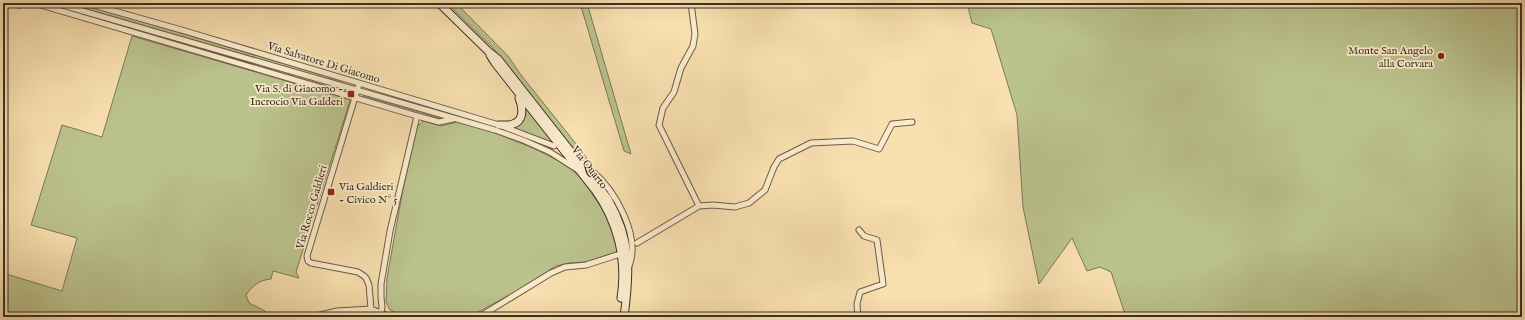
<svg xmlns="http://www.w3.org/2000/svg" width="1525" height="320" font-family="'IM FELL English',serif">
<rect width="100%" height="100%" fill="#f9e0b0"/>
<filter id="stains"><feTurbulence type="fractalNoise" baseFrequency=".005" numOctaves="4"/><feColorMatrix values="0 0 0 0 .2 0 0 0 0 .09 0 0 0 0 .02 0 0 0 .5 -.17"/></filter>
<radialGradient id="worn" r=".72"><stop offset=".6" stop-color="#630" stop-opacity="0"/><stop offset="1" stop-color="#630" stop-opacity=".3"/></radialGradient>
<path fill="#bbc38d" stroke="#7a7a59" d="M447 3H456L508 56 521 75 581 150 593 168 590 171 581 158 493 48Z
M580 3H587L631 154 624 151Z
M967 3H1522V317H1126L1111 272 1100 267 1087 271 1072 238 1039 284 1023 207 1017 115 991 29 972 23Z
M83 7 95 8 326 76 347 85 83 8Z
M83 14 351 93V94L83 15Z
M132 36 348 99 350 101 296 272 299 278 273 271 271 279C259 280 252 286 246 295L249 303 265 311 263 317H3V273L62 291 77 238 31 225 62 125 102 137Z
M363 96 440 118 439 120 363 98Z
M525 109H527L555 144V146L551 142 512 127Z
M423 121 441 126 457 122 493 132 533 148 559 161 571 169 582 179 608 217 619 251 586 262 569 263 556 266 513 293 469 317H402L390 310 386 302 387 278 403 189 417 127Z"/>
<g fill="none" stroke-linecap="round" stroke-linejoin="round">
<g stroke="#695c48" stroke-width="7">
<path id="street" d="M34 3 417 116 439 122 453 119
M55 3 495 130 523 140 550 152 578 170
M86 3 185 31 499 125 554 146
M691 3 695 34 693 46 681 68 674 92 663 108 659 125 699 206
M19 5 20 3
M3 7 4 3
M359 84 307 256 308 261 311 263 358 272 364 276 366 278 369 285 371 309 391 317
M592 171C615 190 641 236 629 266
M637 243 699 206 713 205 735 207 749 203 765 190 774 167 779 159 811 143 853 141 879 149 892 124 912 122
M381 312 382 307 381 297V284L390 231 417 116
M320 315 337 311 371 309 368 317
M479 317 551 273 565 267 586 265 617 255
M858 317 857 304 860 292 883 284 877 240 864 236 859 230"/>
</g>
<g stroke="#393025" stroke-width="9">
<path id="secondary" d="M439 3 488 51 498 59 608 199C632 241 630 271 624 317
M490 55 495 63 595 190C618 222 627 260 621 298
M499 125C502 125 506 125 509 125 525 123 523 108 519 98"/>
</g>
<use href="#street" stroke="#fbebcc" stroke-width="5"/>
<use href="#secondary" stroke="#fbebcc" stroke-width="7"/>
</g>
<g fill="#8f2418" stroke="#fbebcc" stroke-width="1.5">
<circle cx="1441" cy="56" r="4"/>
<rect x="347" y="90" width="8" height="8" rx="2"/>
<rect x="327" y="188" width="8" height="8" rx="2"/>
</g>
<g text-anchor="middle" stroke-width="3.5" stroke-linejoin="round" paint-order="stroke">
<g font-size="11" fill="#393025" stroke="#fbebcc" text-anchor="end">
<text x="1433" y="54">Monte San Angelo<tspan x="1433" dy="13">alla Corvara</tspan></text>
<text x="343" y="92">Via S. di Giacomo -<tspan x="343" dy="13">Incrocio Via Galderi</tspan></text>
<text x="339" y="190" text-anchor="start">Via Galdieri<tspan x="339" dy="13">- Civico N° 5</tspan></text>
</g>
<g font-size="11" fill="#393025" stroke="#fbebcc">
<text transform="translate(324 62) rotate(17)" y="4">Via Salvatore Di Giacomo</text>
<text transform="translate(590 167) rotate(52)" y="4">Via Quarto</text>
<text transform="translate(311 207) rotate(-74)" y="4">Via Rocco Galdieri</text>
</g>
</g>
<rect width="1525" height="320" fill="none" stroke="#f9e0b0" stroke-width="16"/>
<rect x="4" y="4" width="1517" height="312" fill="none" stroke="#393025" stroke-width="2"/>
<rect x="8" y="8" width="1509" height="304" fill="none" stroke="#393025"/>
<rect width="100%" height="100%" filter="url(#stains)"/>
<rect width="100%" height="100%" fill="url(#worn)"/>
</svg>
